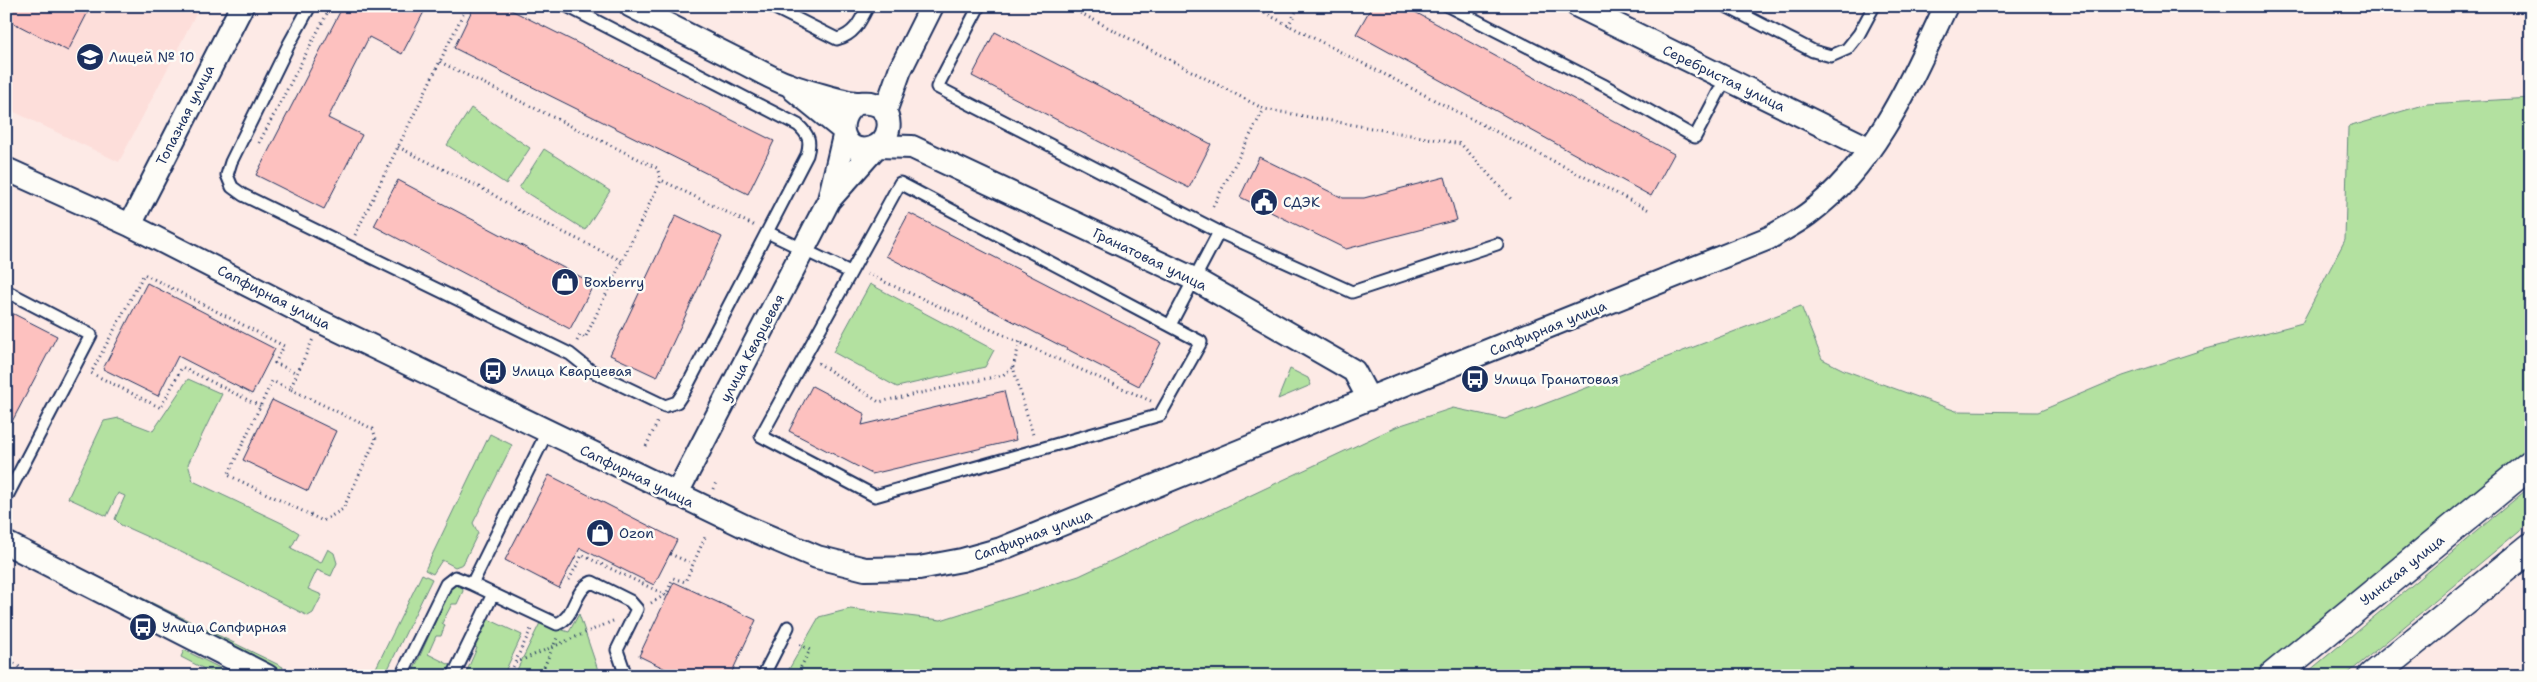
<svg xmlns="http://www.w3.org/2000/svg" width="2537" height="682" font-family="'Shantell Sans',sans-serif">
<rect width="100%" height="100%" fill="#fdeae6"/>
<filter id="ink" filterUnits="userSpaceOnUse"><feTurbulence type="fractalNoise" baseFrequency=".02" numOctaves="2"/><feDisplacementMap in="SourceGraphic" scale="10" xChannelSelector="R" yChannelSelector="G"/><feConvolveMatrix kernelMatrix="1 2 1 2 8 2 1 2 1" color-interpolation-filters="sRGB"/></filter>
<g filter="url(#ink)">
<path fill="#fddeda" d="M6 6H200L119 162 6 108Z"/>
<path fill="#b3e1a0" stroke="#67887f" d="M2531 98V451L2258 676H785L819 617 850 609 941 620 1079 576 1398 426 1453 408 1505 419 1801 306 1822 359 1844 370 1956 411 2038 412 2123 376 2199 351 2302 323 2345 240 2348 127 2427 104Z
M471 108 530 148 506 184 447 145Z
M544 149 610 191 585 230 519 188Z
M870 284 994 350 985 367 897 387 833 352Z
M1290 369 1308 378 1311 385 1278 399Z
M188 379 222 394 188 464 193 481 286 525 299 533 291 548 321 563 328 549 334 553 337 563 331 576 317 570 308 589 322 595 313 613 308 616 181 552 121 525 115 519 125 496 118 493 107 516 68 498 104 421 119 418 153 431Z
M490 434 512 445 473 523 478 533 463 564 455 567 442 560 433 574 425 570Z
M2531 486V521L2345 676H2303Z
M75 565 283 667 282 672 290 676H283Z
M422 574 432 579 389 667 384 676H372Z
M455 583 462 586 463 591 457 604H452L442 623 445 625 441 636H436L428 654 466 673 477 648 470 645 486 619H488L522 635 503 676H411L451 586Z
M579 614 600 676H514L540 623 569 632Z
M184 650 236 676H218L181 657Z"/>
<path fill="#fdc1bf" stroke="#1b2f5e" d="M6 6H91L68 51 6 19Z
M343 6H427L402 54 369 37 328 118 362 135 324 209 256 175Z
M474 6H503L774 141 748 194 454 48Z
M1372 6H1404L1674 154 1651 196 1356 34Z
M995 32 1211 144 1189 188 972 76Z
M1259 157 1343 198H1364L1445 177 1457 220 1346 249 1240 197Z
M398 180 594 284 570 329 374 226Z
M909 213 1161 343 1139 386 886 256Z
M676 215 722 237 657 377 610 355Z
M147 283 275 349 252 394 178 356 158 396 103 369Z
M6 310 57 336 6 433Z
M812 386 865 414 862 425 1004 391 1016 440 872 474 789 431Z
M272 400 336 431 308 491 243 460Z
M549 475 677 540 654 585 580 548 559 588 505 560Z
M674 582 756 620 730 676H680L639 656Z"/>
<g fill="none" stroke-linecap="round" stroke-linejoin="round">
<g stroke="#1b2f5e" stroke-width="15">
<path id="lane" d="M310 6 289 44 231 162 227 175 232 187 243 195 570 354 590 370 665 406 677 402 685 390 807 155C811 141 809 135 798 125L567 6
M771 6 837 39C854 35 860 22 868 6
M979 6 937 87 1219 232 1352 292 1497 244
M1448 6 1605 86 1695 137 1725 80
M1726 6 1813 51 1831 56 1847 49 1859 34 1874 6
M900 183 1201 342 1160 415 875 496 761 436Z
M767 232 850 272
M6 291 91 335 6 498
M1170 325 1219 232
M472 584 557 624C576 617 573 590 592 582L630 601 637 609 617 650 626 676
M401 676 446 584 455 577 472 584 547 432
M453 676 493 594
M763 676 788 627"/>
</g>
<g stroke="#1b2f5e" stroke-width="26">
<path id="street" d="M631 6C666 24 701 41 736 59 753 67 770 78 787 84 799 89 846 103 857 103 866 103 871 101 879 106 895 117 890 142 872 148 843 157 831 119 857 103
M1578 6 1870 149
M794 90 842 129
M885 112 900 70 932 6
M6 169 130 225 307 315 746 527 817 557 865 569 919 568 962 560 1001 549 1328 415 1769 238C1782 230 1796 223 1808 214 1876 164 1911 80 1946 6
M829 200 877 146 912 147 1194 279 1354 371 1369 399
M130 225 242 6
M676 495 829 200 844 136
M6 543 267 676"/>
</g>
<g stroke="#1b2f5e" stroke-width="31">
<path id="primary" d="M2273 676 2531 464
M2372 676 2531 547"/>
</g>
<path stroke="#1b2f5e" stroke-width="3" stroke-dasharray="1 4" stroke-linecap="butt" d="M546 6 553 10
M1067 6 1264 109 1461 144 1512 200
M1251 6 1649 210
M1288 26 1299 6
M440 62 657 168 661 180
M259 143 331 6
M398 147 489 192 520 211 622 261
M1213 206 1264 109
M355 235 467 6
M867 274 1151 401
M577 341 580 335 585 338 661 180 755 226
M1020 342 1013 367 1033 435
M818 363 879 402 1003 375 1013 367
M290 389 272 381 228 475 323 521 343 509 376 439 373 429 290 389 313 339
M260 406 182 367 161 408 91 373 144 274 284 346 275 363 297 373
M646 446 659 419
M713 489 717 480
M670 554 693 564
M569 580 582 555 666 595 673 578 685 582 706 535
M651 603 665 595
M6 658 33 676
M515 662 532 627
M509 676 515 663 613 621
M540 676 557 638
M796 676 810 650 797 643"/>
<use href="#lane" stroke="#fdfcf7" stroke-width="11"/>
<use href="#street" stroke="#fdfcf7" stroke-width="22"/>
<use href="#primary" stroke="#fdfcf7" stroke-width="28"/>
</g>
</g>
<defs>
<g id="school-disc" transform="scale(1.4375)"><circle r="9.5" fill="#1b2f5e" stroke="#fdfcf7"/><path d="M0-5L7-2L0 1L-7-2ZM-4 1L0 2.5L4 1V4Q0 6-4 4Z" fill="#fff"/></g>
<g id="civic-disc" transform="scale(1.4375)"><circle r="9.5" fill="#1b2f5e" stroke="#fdfcf7"/><path d="M-.6-6.5H3V-4.5H.6V-3L4-1V1h2V6H-6V1h2V-1L-.6-3ZM-1.2 2.5V6h2.4V2.5Z" fill="#fff"/></g>
<g id="shop-disc" transform="scale(1.4375)"><circle r="9.5" fill="#1b2f5e" stroke="#fdfcf7"/><path d="M-5-2.5h2.3a2.7 3.5 0 0 1 5.4 0H5L5.5 6h-11ZM-1.5-2.5h3a1.5 2.3 0 0 0-3 0Z" fill="#fff"/></g>
<g id="bus-disc" transform="scale(1.4375)"><circle r="9.5" fill="#1b2f5e" stroke="#fdfcf7"/><path d="M-5-6H5V4H4V6H2V4H-2V6H-4V4H-5ZM-3.5-4V0h7V-4ZM-3.5 1.2v1.5H-2V1.2ZM2 1.2v1.5H3.5V1.2Z" fill="#fff"/></g>
</defs>
<g fill-rule="evenodd">
<use href="#school-disc" x="90" y="57"/>
<use href="#civic-disc" x="1264" y="202"/>
<use href="#shop-disc" x="565" y="282"/>
<use href="#bus-disc" x="493" y="371"/>
<use href="#bus-disc" x="1475" y="379"/>
<use href="#shop-disc" x="600" y="533"/>
<use href="#bus-disc" x="143" y="627"/>
</g>
<g text-anchor="middle" stroke-width="5" stroke-linejoin="round" paint-order="stroke">
<g font-size="14" fill="#1b2f5e" stroke="#fdfcf7" text-anchor="start">
<text x="109" y="62">Лицей № 10</text>
<text x="1283" y="207">СДЭК</text>
<text x="584" y="287">Boxberry</text>
<text x="512" y="376">Улица Кварцевая</text>
<text x="1494" y="384">Улица Гранатовая</text>
<text x="619" y="538">Ozon</text>
<text x="162" y="632">Улица Сапфирная</text>
</g>
<g font-size="14" fill="#1b2f5e" stroke="#fdfcf7">
<text transform="translate(1724 78) rotate(26)" y="5">Серебристая улица</text>
<text transform="translate(185 115) rotate(-63)" y="5">Топазная улица</text>
<text transform="translate(1150 259) rotate(26)" y="5">Гранатовая улица</text>
<text transform="translate(274 297) rotate(27)" y="5">Сапфирная улица</text>
<text transform="translate(1548 328) rotate(-22)" y="5">Сапфирная улица</text>
<text transform="translate(752 348) rotate(-62)" y="5">улица Кварцевая</text>
<text transform="translate(637 476) rotate(26)" y="5">Сапфирная улица</text>
<text transform="translate(1033 535) rotate(-20)" y="5">Сапфирная улица</text>
<text transform="translate(2402 570) rotate(-39)" y="5">Уинская улица</text>
</g>
</g>
<rect width="2537" height="682" fill="none" stroke="#fdfcf7" stroke-width="25"/>
<rect x="12" y="12" width="2512" height="657" fill="none" stroke="#1b2f5e" stroke-width="2" filter="url(#ink)"/>
</svg>
